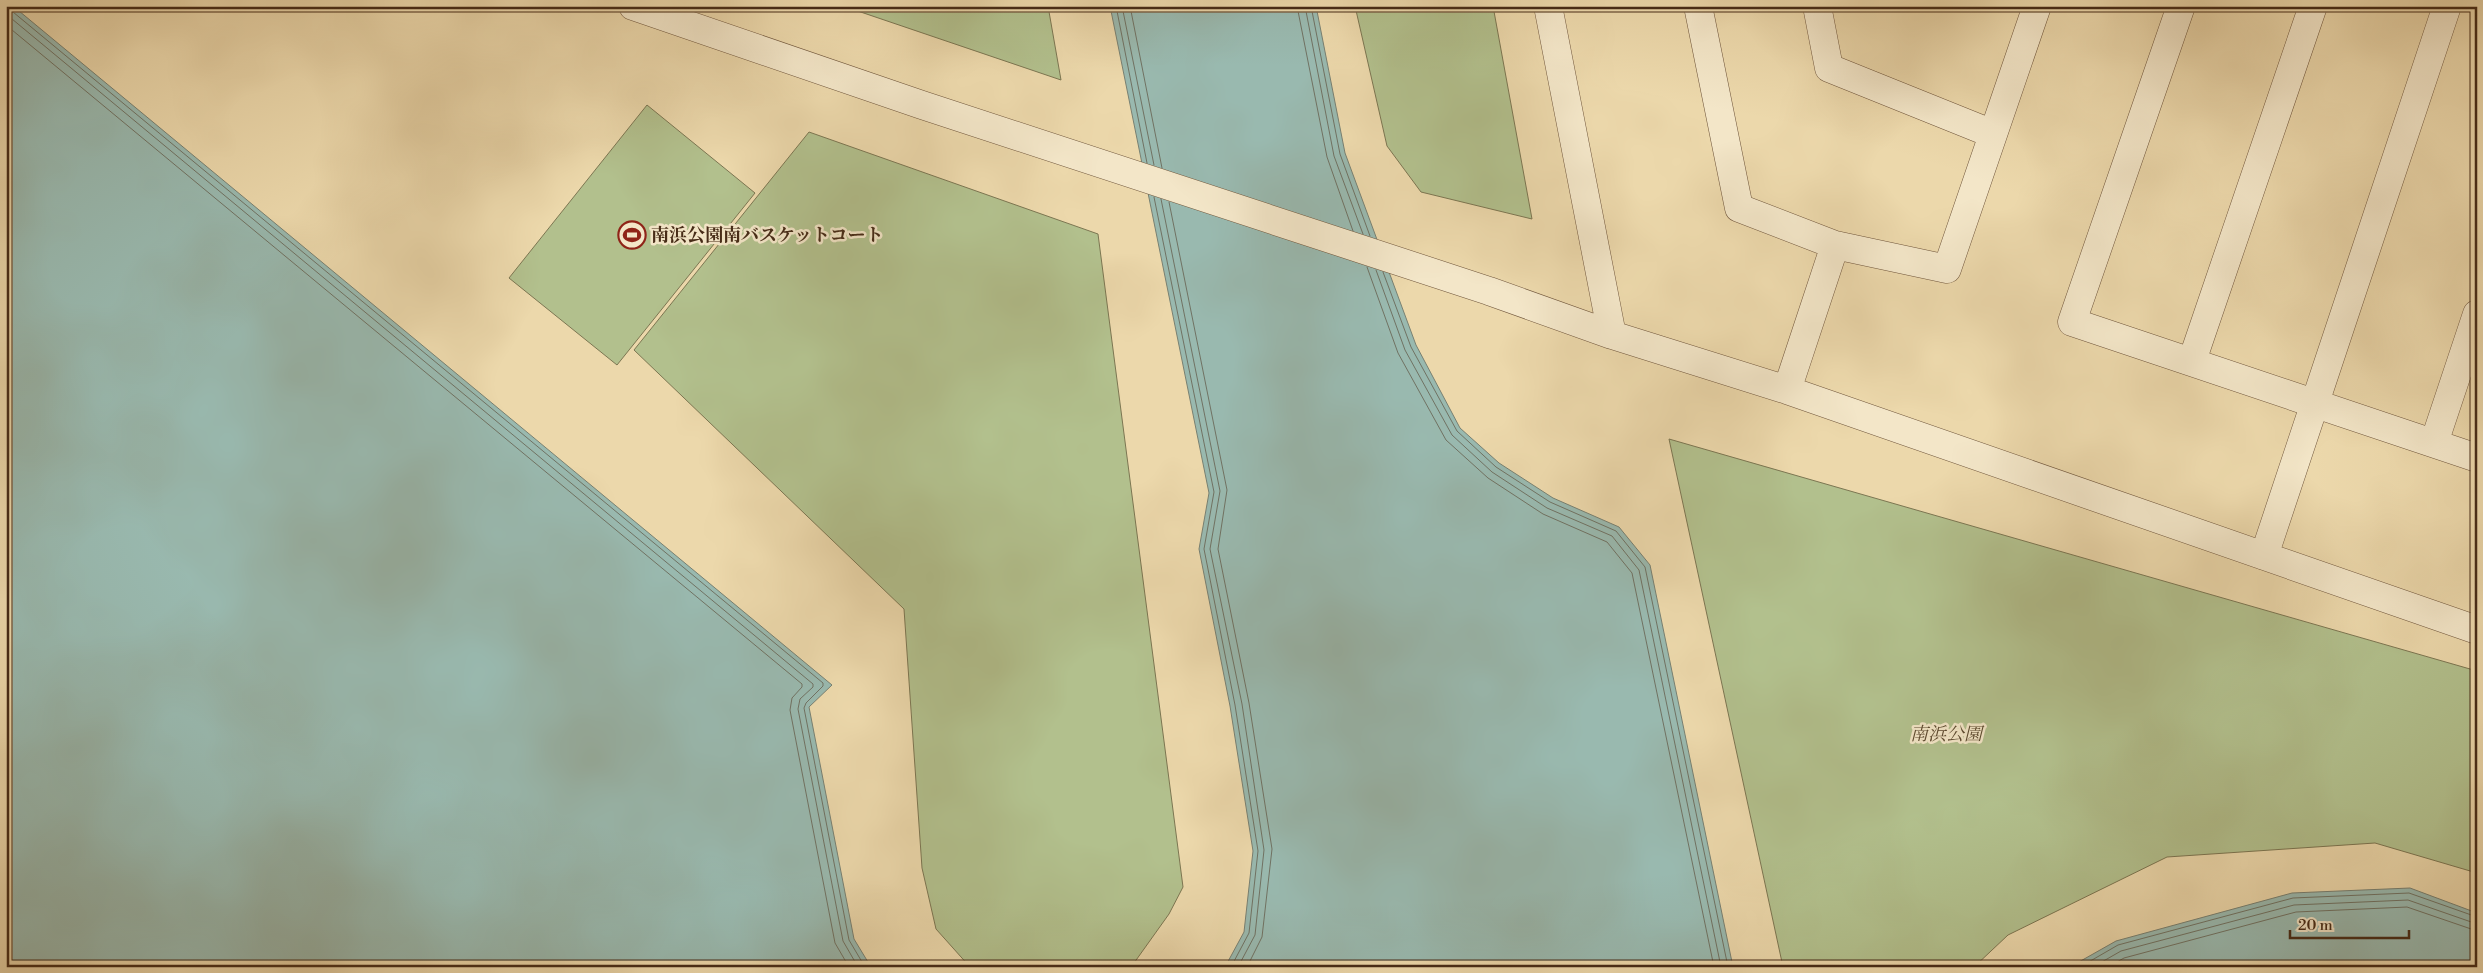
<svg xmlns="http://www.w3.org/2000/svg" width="2483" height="973" font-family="'Libre Bodoni','Noto Serif JP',serif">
<rect width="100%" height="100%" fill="#ecd8ab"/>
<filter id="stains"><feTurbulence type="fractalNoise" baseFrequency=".004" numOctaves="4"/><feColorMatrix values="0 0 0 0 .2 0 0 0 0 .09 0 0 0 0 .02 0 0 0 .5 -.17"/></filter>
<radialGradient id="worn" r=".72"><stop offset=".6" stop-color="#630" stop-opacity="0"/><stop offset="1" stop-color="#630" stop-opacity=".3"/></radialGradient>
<path fill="#b2c08d" stroke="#7c7652" d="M843 6H1048L1061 80Z
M1355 6H1493L1532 219 1421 192 1387 146Z
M647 105 755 193 617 365 509 278Z
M809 132 1098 234 1183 887 1169 914 1134 963 1122 967H970L936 929 922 868 904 609 634 350Z
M1669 439 2477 671V873L2375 843 2167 857 2008 935 1974 967H1783Z"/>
<path fill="#99b9af" stroke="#788072" d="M6 6H13L832 685 809 707 854 939 871 967H6Z
M1110 6H1316L1345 153 1416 345 1460 428 1499 463 1553 498 1619 527 1650 565 1733 967H1225L1244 932 1253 851 1230 706 1199 549 1209 493Z
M2410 888 2477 913V967H2070L2116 941 2292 893Z"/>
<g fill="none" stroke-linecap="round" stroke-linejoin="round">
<path stroke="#707263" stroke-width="1" d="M11 6 13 12 823 683V686L806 703 804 708 849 940 865 967
M1116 6 1147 163
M1122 6 1154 165
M1130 6 1162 168
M1297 6 1327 157 1353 231
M1305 6 1334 156 1363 234
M1311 6 1340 154 1370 236
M6 14 813 684V687L800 699 798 709 843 941 858 967
M6 25 802 684V687L792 698 790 710 835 943 849 967
M1154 197 1214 492 1204 549 1235 705 1258 851 1249 933 1231 967
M1161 199 1220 491 1210 549 1242 704 1264 850 1255 935 1238 967
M1169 202 1227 490 1218 549 1249 703 1272 849 1262 937 1247 967
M1367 267 1398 353 1446 440 1488 478 1543 514 1607 542 1632 573 1714 967
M1376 270 1405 350 1452 435 1492 472 1547 508 1612 536 1639 570 1721 967
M1383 272 1411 347 1457 431 1496 467 1550 502 1616 531 1645 567 1728 967
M2080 967 2118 945 2293 898 2409 893 2477 917
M2093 967 2121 951 2294 905 2408 900 2477 924
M2108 967 2124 958 2296 912 2407 907 2477 931"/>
<g stroke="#70563c" stroke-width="29">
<path id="minor" d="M633 6 922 105 1489 291 1612 335 1787 390 2477 630
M1548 6 1612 335
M1698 6 1739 208 1835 245 1947 269 2037 6
M1817 6 1829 68 1993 134
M2181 6 2072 322 2477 458
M2192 361 2313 6
M1787 390 1835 245
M2434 443 2477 314
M2264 556 2447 6"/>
</g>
<use href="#minor" stroke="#f3e6c8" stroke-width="28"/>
</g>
<defs>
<g id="stadium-ring" transform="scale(1.4375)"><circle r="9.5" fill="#f3e6c8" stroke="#8f2418" stroke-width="1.5"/><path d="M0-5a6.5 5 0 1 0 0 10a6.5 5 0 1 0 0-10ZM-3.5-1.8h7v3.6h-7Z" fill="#8f2418"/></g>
</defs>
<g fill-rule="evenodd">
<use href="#stadium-ring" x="632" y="235"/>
</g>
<g text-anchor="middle" stroke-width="5" stroke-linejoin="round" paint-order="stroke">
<g font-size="18" font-weight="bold" fill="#462b17" stroke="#f3e6c8" text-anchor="start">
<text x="651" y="241">南浜公園南バスケットコート</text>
</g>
<g font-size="18" font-style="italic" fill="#5c492f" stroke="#f3e6c8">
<text x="1946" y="740">南浜公園</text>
</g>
</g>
<rect width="2483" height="973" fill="none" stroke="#ecd8ab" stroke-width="25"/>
<rect x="8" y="8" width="2468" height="958" fill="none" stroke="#462b17" stroke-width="2.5"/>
<rect x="12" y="12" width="2458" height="948" fill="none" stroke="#462b17"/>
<path d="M2290 930v8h119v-8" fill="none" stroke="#462b17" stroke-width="2.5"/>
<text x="2298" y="930" font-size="15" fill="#462b17" stroke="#f3e6c8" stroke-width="4" paint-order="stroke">20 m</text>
<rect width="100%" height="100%" filter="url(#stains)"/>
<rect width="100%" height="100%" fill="url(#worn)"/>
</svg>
